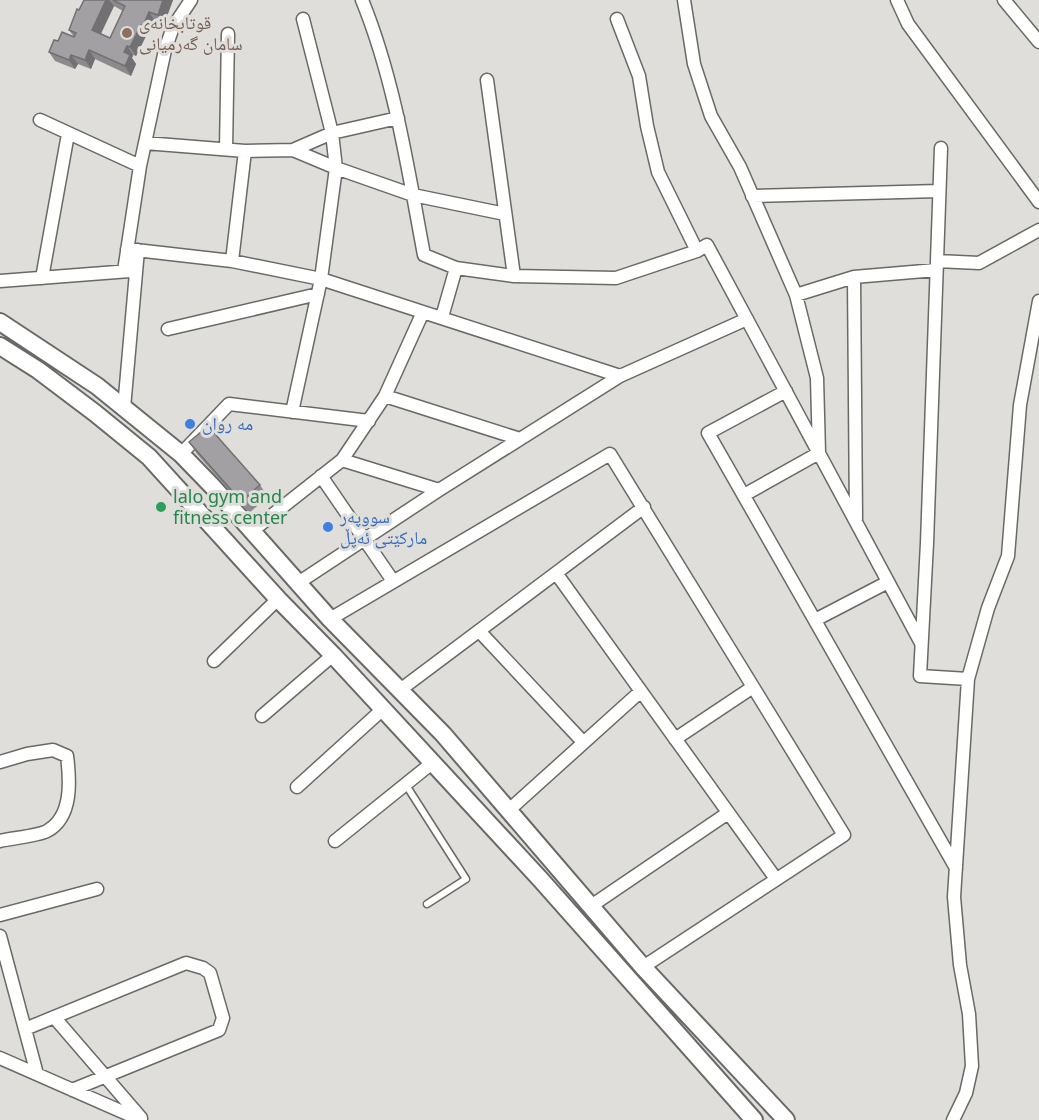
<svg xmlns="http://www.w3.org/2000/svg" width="1039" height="1120" font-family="'Noto Sans','Noto Naskh Arabic',sans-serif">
<rect width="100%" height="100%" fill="#dfdeda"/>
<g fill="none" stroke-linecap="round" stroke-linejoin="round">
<g stroke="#6a6965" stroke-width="9">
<path id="service" d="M406 785 466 879 427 904"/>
</g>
<g stroke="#6a6965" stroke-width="15">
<path id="minor" d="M362 0C395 81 408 170 424 255L456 268 514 276 616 278 697 251 707 245 921 643
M684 0 694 64 711 116 740 167 796 295 817 378 819 453 744 495
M897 0 908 24 1039 202
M1004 0 1039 42
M617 19 639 76 647 126 658 172 697 251
M487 80 514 276
M40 120 140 166
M145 143 245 151 293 150 336 168 413 195 505 214
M941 148 927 543 920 676 968 679
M226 149 228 34
M293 150 332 133 398 118
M752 196 939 191
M127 249 232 261 321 279 620 376
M232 261 245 151
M937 261 979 263 1039 230
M124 271 140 166 165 50 173 27 191 0
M854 277 856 519
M42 278 68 134
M0 281 130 271
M796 295 854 277 936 270
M442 317 456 268
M168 329 318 294
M786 391 708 433 956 868
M385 396 520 439
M124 408 138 250
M292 412 321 279 336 168 332 133 303 19
M181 454 229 404 369 421
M342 460 439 490
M321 476 393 581
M252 531 342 460 385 396 423 312
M556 573 776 879
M298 583 439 490 620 376 747 319
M330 619 610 454 844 835 643 967
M815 620 888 582
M480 632 583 742
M214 661 278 599
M400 690 644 507
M262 716 333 655
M675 739 753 687
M0 762 27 754 53 750 67 756C70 780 73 817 47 831 38 836 12 838 0 841
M297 787 383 709
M509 810 641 691
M335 841 432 763
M591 906 728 813
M0 915 97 889
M0 936 37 1074
M54 1017 141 1118
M25 1029 186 963 203 968 210 973 223 1018 219 1030 72 1090
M0 1058 141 1120
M953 1120 966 1093 972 1066 969 1014 960 965 954 897 968 679 988 608 1008 556 1020 405 1039 301"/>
</g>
<g stroke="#6a6965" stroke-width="20">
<path id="secondary" d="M0 322 97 386 181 454 213 487 330 619 443 734 643 967 786 1120
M0 346 38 370 95 413 149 457 278 599 333 655 541 880 754 1120"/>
</g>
<use href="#service" stroke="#fff" stroke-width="6"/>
<use href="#minor" stroke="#fff" stroke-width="12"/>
<use href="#secondary" stroke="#fff" stroke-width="16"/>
</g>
<path fill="#8c8a8c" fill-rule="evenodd" d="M84 0H173L164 24 155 21 149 35 147 34 136 56 133 55 132 58 136 64 131 76 95 59 91 69 78 64 75 69 55 61 49 52 58 41 74 37 69 30ZM114 6 123 11 110 38 101 34Z
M189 442 260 485 268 497 249 513 197 454Z"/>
<path fill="#727072" d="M106 0H109L114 6 98 39 92 30Z
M163 0H173L164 24 158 15Z
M149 12 155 21 149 35 143 26Z
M141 25 147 34 136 56 130 47Z
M127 46 133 55 132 58 136 64 131 76 125 66 124 52Z
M89 50 95 59 91 69 85 60Z
M71 55 78 64 75 69 69 60Z"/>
<path fill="#a3a0a3" stroke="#727072" stroke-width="1.5" d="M84 0H106L92 30 110 38 125 6 113 0H163L158 15 149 12 143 26 141 25 130 47 127 46 124 52 130 55 125 66 89 50 85 60 71 55 69 60 49 52 54 40 58 41 62 32 74 37 76 33 69 30 77 9 79 10Z
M208 426 260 485 241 501 189 442Z"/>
<circle fill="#8d6e63" stroke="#dfdeda" stroke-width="2" cx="127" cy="33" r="6"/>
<g fill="#3f7fe0" stroke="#dfdeda" stroke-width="2">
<circle cx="190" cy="424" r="6"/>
<circle cx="328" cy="527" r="6"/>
</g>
<circle fill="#2e9e5b" stroke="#dfdeda" stroke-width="2" cx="161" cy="507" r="6"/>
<g text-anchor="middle" stroke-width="6" stroke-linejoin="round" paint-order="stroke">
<g font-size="18" fill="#785e54" stroke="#dfdeda" text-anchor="start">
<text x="139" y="29">قوتابخانەی<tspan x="139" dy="21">سامان گەرمیانی</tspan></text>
</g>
<g font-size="18" fill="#366cbe" stroke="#dfdeda" text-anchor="start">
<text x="202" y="430">مه روان</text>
<text x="340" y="523">سووپەر<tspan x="340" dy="21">مارکێتی ئەپڵ</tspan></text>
</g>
<g font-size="18" fill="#27864d" stroke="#dfdeda" text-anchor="start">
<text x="173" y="503">lalo gym and<tspan x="173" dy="21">fitness center</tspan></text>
</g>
</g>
</svg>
